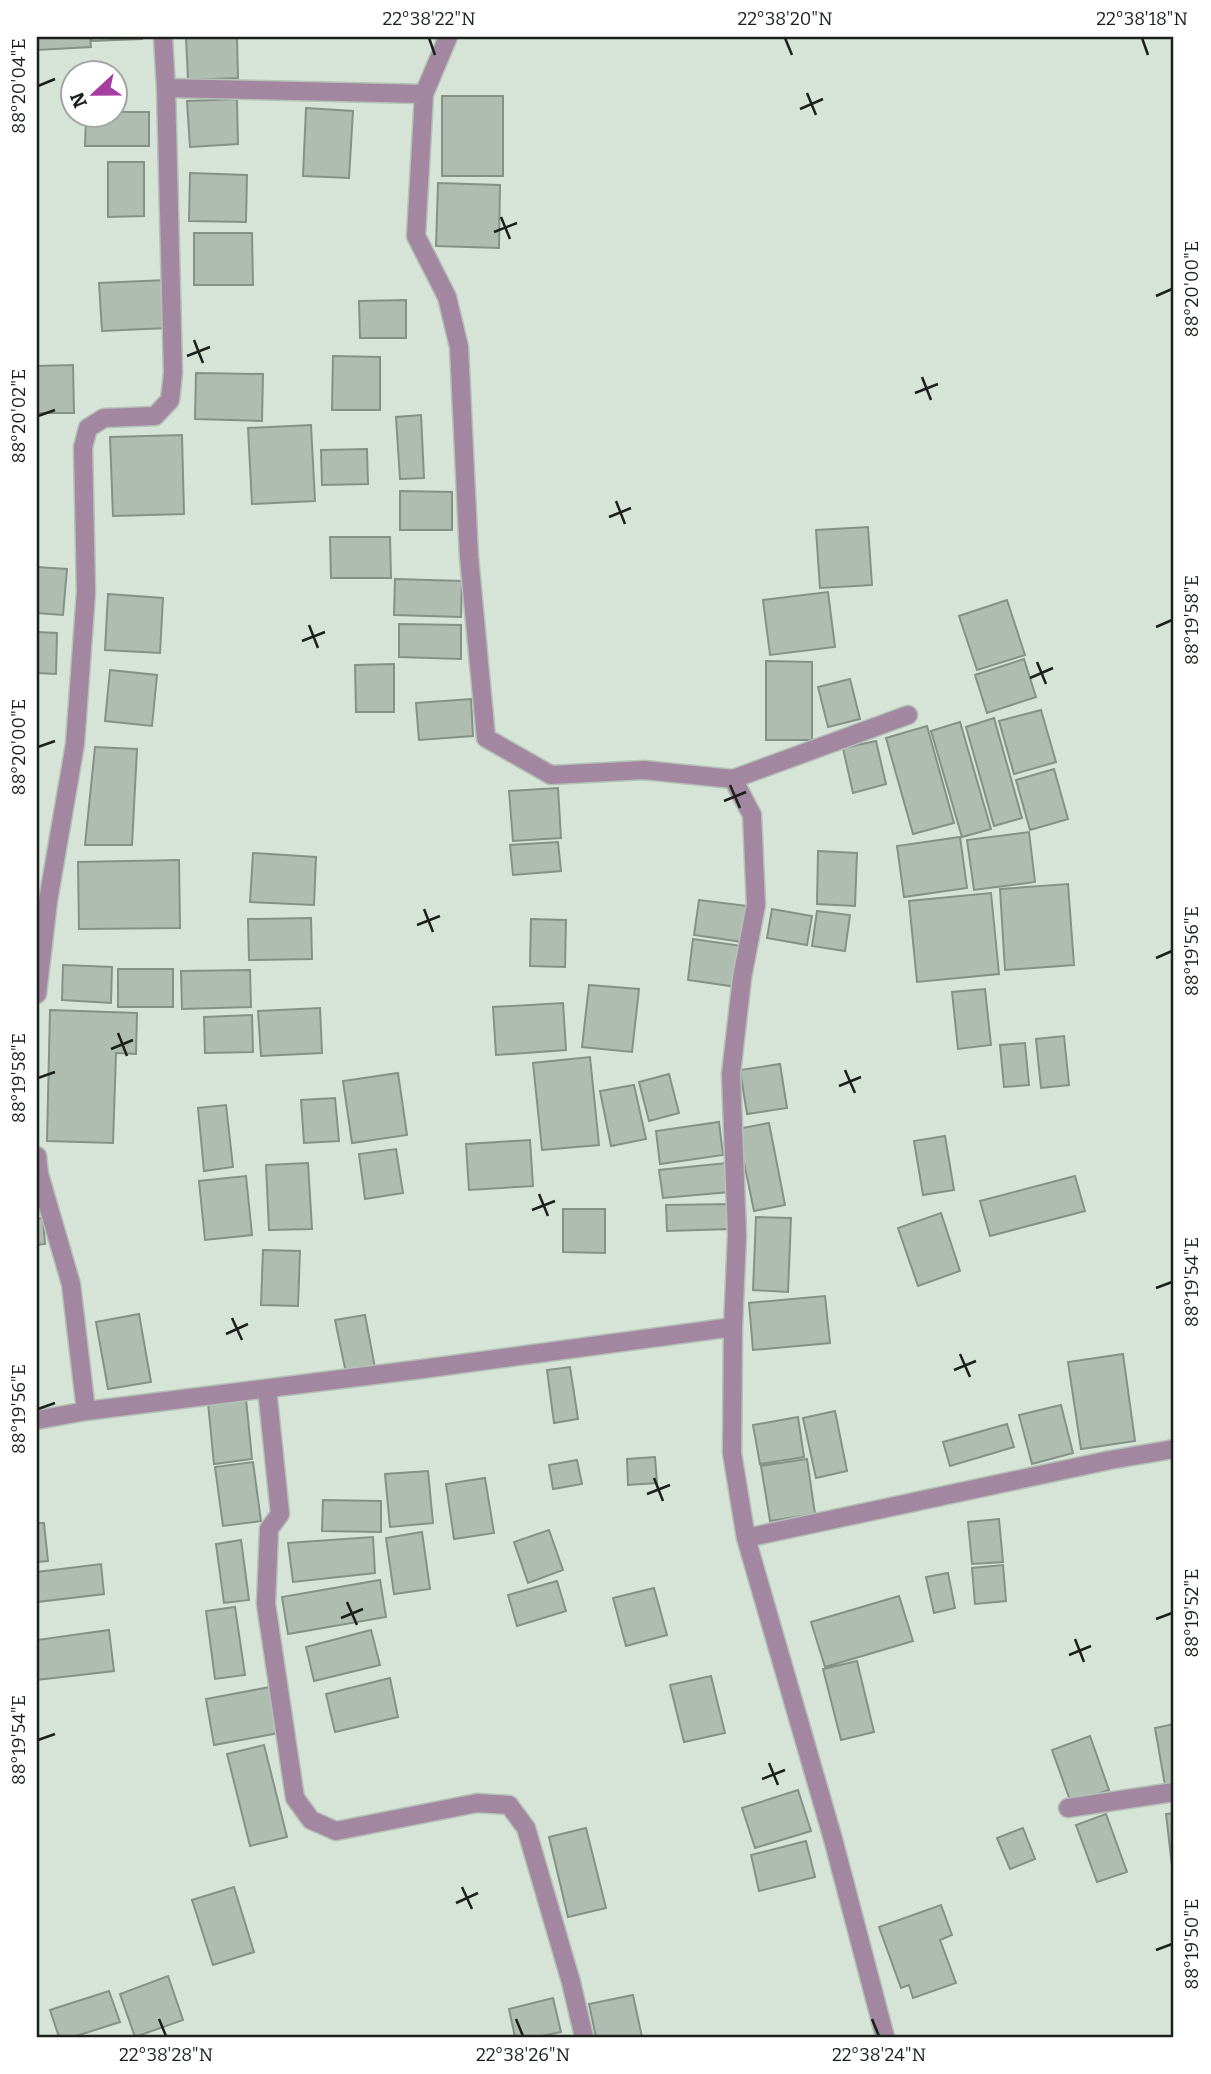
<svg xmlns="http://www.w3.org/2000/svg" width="1211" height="2074" font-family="Bitter,serif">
<rect width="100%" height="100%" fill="#d6e4d8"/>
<path fill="#afbdb1" stroke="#849187" stroke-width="2" d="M37 37H90L91 47 37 50Z
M92 37H142V39L92 41Z
M186 37H237L238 78 188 80Z
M442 96H503V176H442Z
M237 99 238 144 190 147 187 101Z
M306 108 353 111 349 178 303 176Z
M116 112H149V146H85L86 116H116Z
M108 162H144V216L108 217Z
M190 173 247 175 246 222 189 221Z
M438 183 500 185 499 248 436 246Z
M194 233H252L253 285H194Z
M166 280 168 328 102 331 99 283Z
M406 300V338H360L359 301Z
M333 356 380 357V410H332Z
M73 365 74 413H37V366Z
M196 373 263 374 262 421 195 419Z
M421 415 424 478 400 479 396 417Z
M311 425 315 501 252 504 248 428Z
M182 435 184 514 113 516 110 437Z
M367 449 368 484 322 485 321 450Z
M400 491 452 492V530H400Z
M868 527 872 585 820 588 816 530Z
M330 537H390L391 578H331Z
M37 567 67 569 63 615 37 613Z
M395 579 462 581 461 617 394 615Z
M828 592 835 647 770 655 763 600Z
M108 594 163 598 160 653 105 650Z
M1007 600 1025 655 977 670 959 616Z
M399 624 461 625V659L399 657Z
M37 632 57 633 56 674 37 673Z
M1024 659 1036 697 987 713 975 675Z
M766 661 812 662V740H766Z
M394 664V712H356L355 665Z
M110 670 157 675 152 726 105 721Z
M850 679 860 719 828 727 818 687Z
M471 699 473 736 419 740 416 703Z
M1041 710 1056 762 1014 774 999 721Z
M994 718 1022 818 994 826 966 727Z
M960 722 991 829 962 837 931 731Z
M927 726 954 823 913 834 886 738Z
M876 741 886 784 853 793 843 748Z
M95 747 137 749 132 845H85Z
M1054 769 1068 819 1030 830 1016 780Z
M558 788 561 838 513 841 509 791Z
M1029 832 1035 882 974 890 967 840Z
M960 837 967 888 904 897 897 846Z
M558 842 561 871 513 875 510 845Z
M818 851 857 853 855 906 817 904Z
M253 853 316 857 314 905 250 902Z
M179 860 180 928 79 929 78 862Z
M1068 884 1074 965 1005 970 1000 889Z
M991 893 999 974 917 982 909 901Z
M699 900 748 906 743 942 694 935Z
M772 909 812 916 807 945 767 938Z
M817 911 850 915 845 951 812 946Z
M311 918 312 959 249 960 248 919Z
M531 919 566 920 565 967 530 966Z
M693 939 742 946 737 987 688 980Z
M63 965 112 967 111 1003 62 1000Z
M118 969H173V1007H118Z
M250 970 251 1007 182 1009 181 971Z
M589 985 639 989 632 1052 582 1047Z
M985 989 991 1045 958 1049 952 992Z
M563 1003 566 1050 496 1055 493 1007Z
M320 1008 322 1053 261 1056 258 1011Z
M50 1010 137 1013 136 1054 116 1053 113 1143 47 1141Z
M252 1015 253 1052 205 1053 204 1017Z
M1064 1036 1069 1085 1041 1088 1036 1039Z
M1025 1043 1029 1085 1004 1087 1000 1045Z
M590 1057 599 1145 542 1150 533 1063Z
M780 1064 787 1108 747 1114 740 1070Z
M398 1073 407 1135 352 1143 343 1081Z
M669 1074 679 1113 649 1121 639 1082Z
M634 1085 646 1139 611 1146 600 1091Z
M335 1098 339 1141 304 1143 301 1100Z
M226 1105 233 1167 204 1171 198 1108Z
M719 1122 723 1155 660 1164 656 1131Z
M769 1123 785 1205 754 1211 737 1129Z
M945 1136 954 1190 923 1195 914 1141Z
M530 1140 533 1186 469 1190 466 1144Z
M396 1149 403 1193 365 1199 359 1154Z
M308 1163 312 1229 269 1230 266 1165Z
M726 1163 729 1192 663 1198 659 1170Z
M246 1176 252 1235 205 1240 199 1181Z
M1075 1176 1085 1211 990 1236 980 1201Z
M731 1204 732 1229 667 1231 666 1205Z
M563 1209H605V1253L563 1252Z
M941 1213 960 1271 918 1286 898 1228Z
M756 1217 791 1218 788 1292 753 1290Z
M43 1218 45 1244 37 1245V1219Z
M263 1250 300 1251 298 1306 261 1305Z
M825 1296 830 1343 753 1350 749 1303Z
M139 1314 151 1382 108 1389 96 1322Z
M365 1315 375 1368 346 1373 335 1320Z
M1123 1354 1135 1441 1081 1449 1068 1362Z
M570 1367 578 1419 554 1423 547 1370Z
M246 1399 252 1459 214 1464 208 1403Z
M1061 1405 1073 1453 1032 1464 1019 1415Z
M835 1411 847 1471 816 1478 803 1418Z
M798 1417 804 1457 760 1464 753 1425Z
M1007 1424 1014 1447 950 1466 943 1442Z
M655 1457 657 1483 628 1485 627 1459Z
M807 1459 815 1514 770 1521 761 1466Z
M577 1460 582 1484 553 1489 549 1465Z
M253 1462 261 1521 223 1526 215 1467Z
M428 1471 433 1523 390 1527 385 1474Z
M485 1478 494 1533 454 1539 446 1484Z
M323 1500 381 1501V1532L322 1531Z
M999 1519 1003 1562 972 1564 968 1522Z
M37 1523H44L48 1561 37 1562Z
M549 1530 563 1570 528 1583 514 1542Z
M422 1532 430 1589 394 1594 386 1538Z
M373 1537 375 1573 293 1582 288 1543Z
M241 1540 249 1600 224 1603 216 1544Z
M101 1564 104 1594 37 1602V1572Z
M1003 1565 1006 1601 975 1604 972 1568Z
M948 1573 955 1608 934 1613 926 1577Z
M380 1580 386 1617 288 1634 282 1597Z
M557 1581 566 1611 517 1626 508 1595Z
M654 1588 667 1635 626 1646 613 1598Z
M899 1596 913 1641 825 1667 811 1622Z
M235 1607 245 1675 215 1679 206 1611Z
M109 1630 114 1671 37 1680V1640Z
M371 1630 380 1665 314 1681 306 1647Z
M857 1661 874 1732 841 1740 823 1669Z
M711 1676 725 1733 684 1742 670 1685Z
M390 1678 398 1717 335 1732 326 1694Z
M270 1687 279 1733 214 1745 206 1699Z
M1174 1724V1783L1165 1785 1155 1728Z
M1090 1736 1109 1790 1071 1803 1052 1750Z
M264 1745 287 1837 250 1846 227 1754Z
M798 1790 811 1831 755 1848 742 1808Z
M1174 1813V1873L1173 1874 1166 1814Z
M1106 1814 1127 1872 1097 1882 1076 1825Z
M586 1828 606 1908 568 1917 549 1837Z
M1023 1828 1035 1859 1010 1869 997 1838Z
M806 1841 815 1877 759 1891 751 1855Z
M234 1887 254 1952 213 1965 192 1900Z
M941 1905 952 1935 940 1940 956 1983 913 1998 909 1985 901 1988 879 1927Z
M168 1976 183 2020 135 2037 120 1994Z
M109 1991 120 2022 73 2037H59L50 2010Z
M633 1995 642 2037H596L589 2004Z
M553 1998 561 2032 537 2037H515L509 2009Z"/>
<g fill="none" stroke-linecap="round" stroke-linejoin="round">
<g stroke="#b4c1b6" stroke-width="21">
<path id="minor" d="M163 37 166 88 424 94 416 236 447 297 459 347 469 557 486 738 551 775 644 770 733 779 752 815 756 905 742 978 731 1074 737 1235 733 1327 732 1453 746 1538 833 1839 885 2037
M424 94 448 37
M733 779 908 715
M37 994 48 901 75 744 86 592 83 447 88 428 104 418 155 416 170 400 173 373 166 88
M37 1156 39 1174 71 1284 86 1411
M267 1389 280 1514 269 1529 266 1604 295 1798 311 1820 336 1831 477 1803 509 1805 526 1828 571 1982 584 2037
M37 1420 86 1411 422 1369 733 1327
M746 1538 1110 1460 1174 1449
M1068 1808 1174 1792"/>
</g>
<use href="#minor" stroke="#a387a0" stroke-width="18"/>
</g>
<path fill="none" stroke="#1b201c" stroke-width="2.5" d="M429 38 435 55M785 38 792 55M1142 38 1148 55M38 86 55 79M807 93 816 115M800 109 823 99M501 217 510 239M494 232 517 223M1156 296 1172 289M194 340 203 363M187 356 210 347M922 377 931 400M915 393 938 384M38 416 55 410M616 501 625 524M609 517 631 508M309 625 318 648M1156 627 1172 620M302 641 325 632M1037 662 1046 684M1030 678 1053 668M38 747 55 741M730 785 740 808M724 801 746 792M424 909 433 932M417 925 440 916M1156 958 1172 951M118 1033 127 1056M111 1049 133 1040M845 1070 855 1093M38 1078 55 1072M839 1086 861 1077M539 1194 548 1216M532 1210 555 1201M1156 1288 1172 1282M232 1318 242 1340M226 1334 248 1324M960 1354 970 1377M954 1370 976 1361M38 1409 55 1403M654 1478 663 1501M647 1494 670 1485M347 1602 357 1625M341 1618 363 1609M1156 1619 1172 1613M1075 1639 1084 1662M1069 1655 1091 1646M38 1740 55 1734M769 1763 778 1785M762 1779 785 1770M462 1887 472 1909M456 1903 478 1893M1156 1950 1172 1944M159 2019 166 2036M516 2019 523 2036M872 2019 879 2036"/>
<rect width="1211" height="2074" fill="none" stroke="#ffffff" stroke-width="77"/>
<g transform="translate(94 94) rotate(248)"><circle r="33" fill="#ffffff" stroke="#a4a6a4" stroke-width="2"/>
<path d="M0-5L12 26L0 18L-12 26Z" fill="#a63ea1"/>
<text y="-10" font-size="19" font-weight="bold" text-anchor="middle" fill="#1b201c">N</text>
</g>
<rect x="38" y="38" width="1134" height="1998" fill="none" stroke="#1b201c" stroke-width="2.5"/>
<g font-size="18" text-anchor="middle" fill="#1b201c">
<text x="429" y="25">22°38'22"N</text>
<text x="785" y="25">22°38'20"N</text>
<text x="1142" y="25">22°38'18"N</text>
<text transform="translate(19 86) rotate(-90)" y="6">88°20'04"E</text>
<text transform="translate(1192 289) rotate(-90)" y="6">88°20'00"E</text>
<text transform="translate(19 416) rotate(-90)" y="6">88°20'02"E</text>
<text transform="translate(1192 620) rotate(-90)" y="6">88°19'58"E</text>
<text transform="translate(19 747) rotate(-90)" y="6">88°20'00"E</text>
<text transform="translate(1192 951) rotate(-90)" y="6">88°19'56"E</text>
<text transform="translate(19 1078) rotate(-90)" y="6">88°19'58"E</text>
<text transform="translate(1192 1282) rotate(-90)" y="6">88°19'54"E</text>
<text transform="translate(19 1409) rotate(-90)" y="6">88°19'56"E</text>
<text transform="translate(1192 1613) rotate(-90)" y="6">88°19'52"E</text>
<text transform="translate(19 1740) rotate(-90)" y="6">88°19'54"E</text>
<text transform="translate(1192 1944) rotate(-90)" y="6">88°19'50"E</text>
<text x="166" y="2061">22°38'28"N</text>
<text x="523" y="2061">22°38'26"N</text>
<text x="879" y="2061">22°38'24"N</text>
</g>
</svg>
